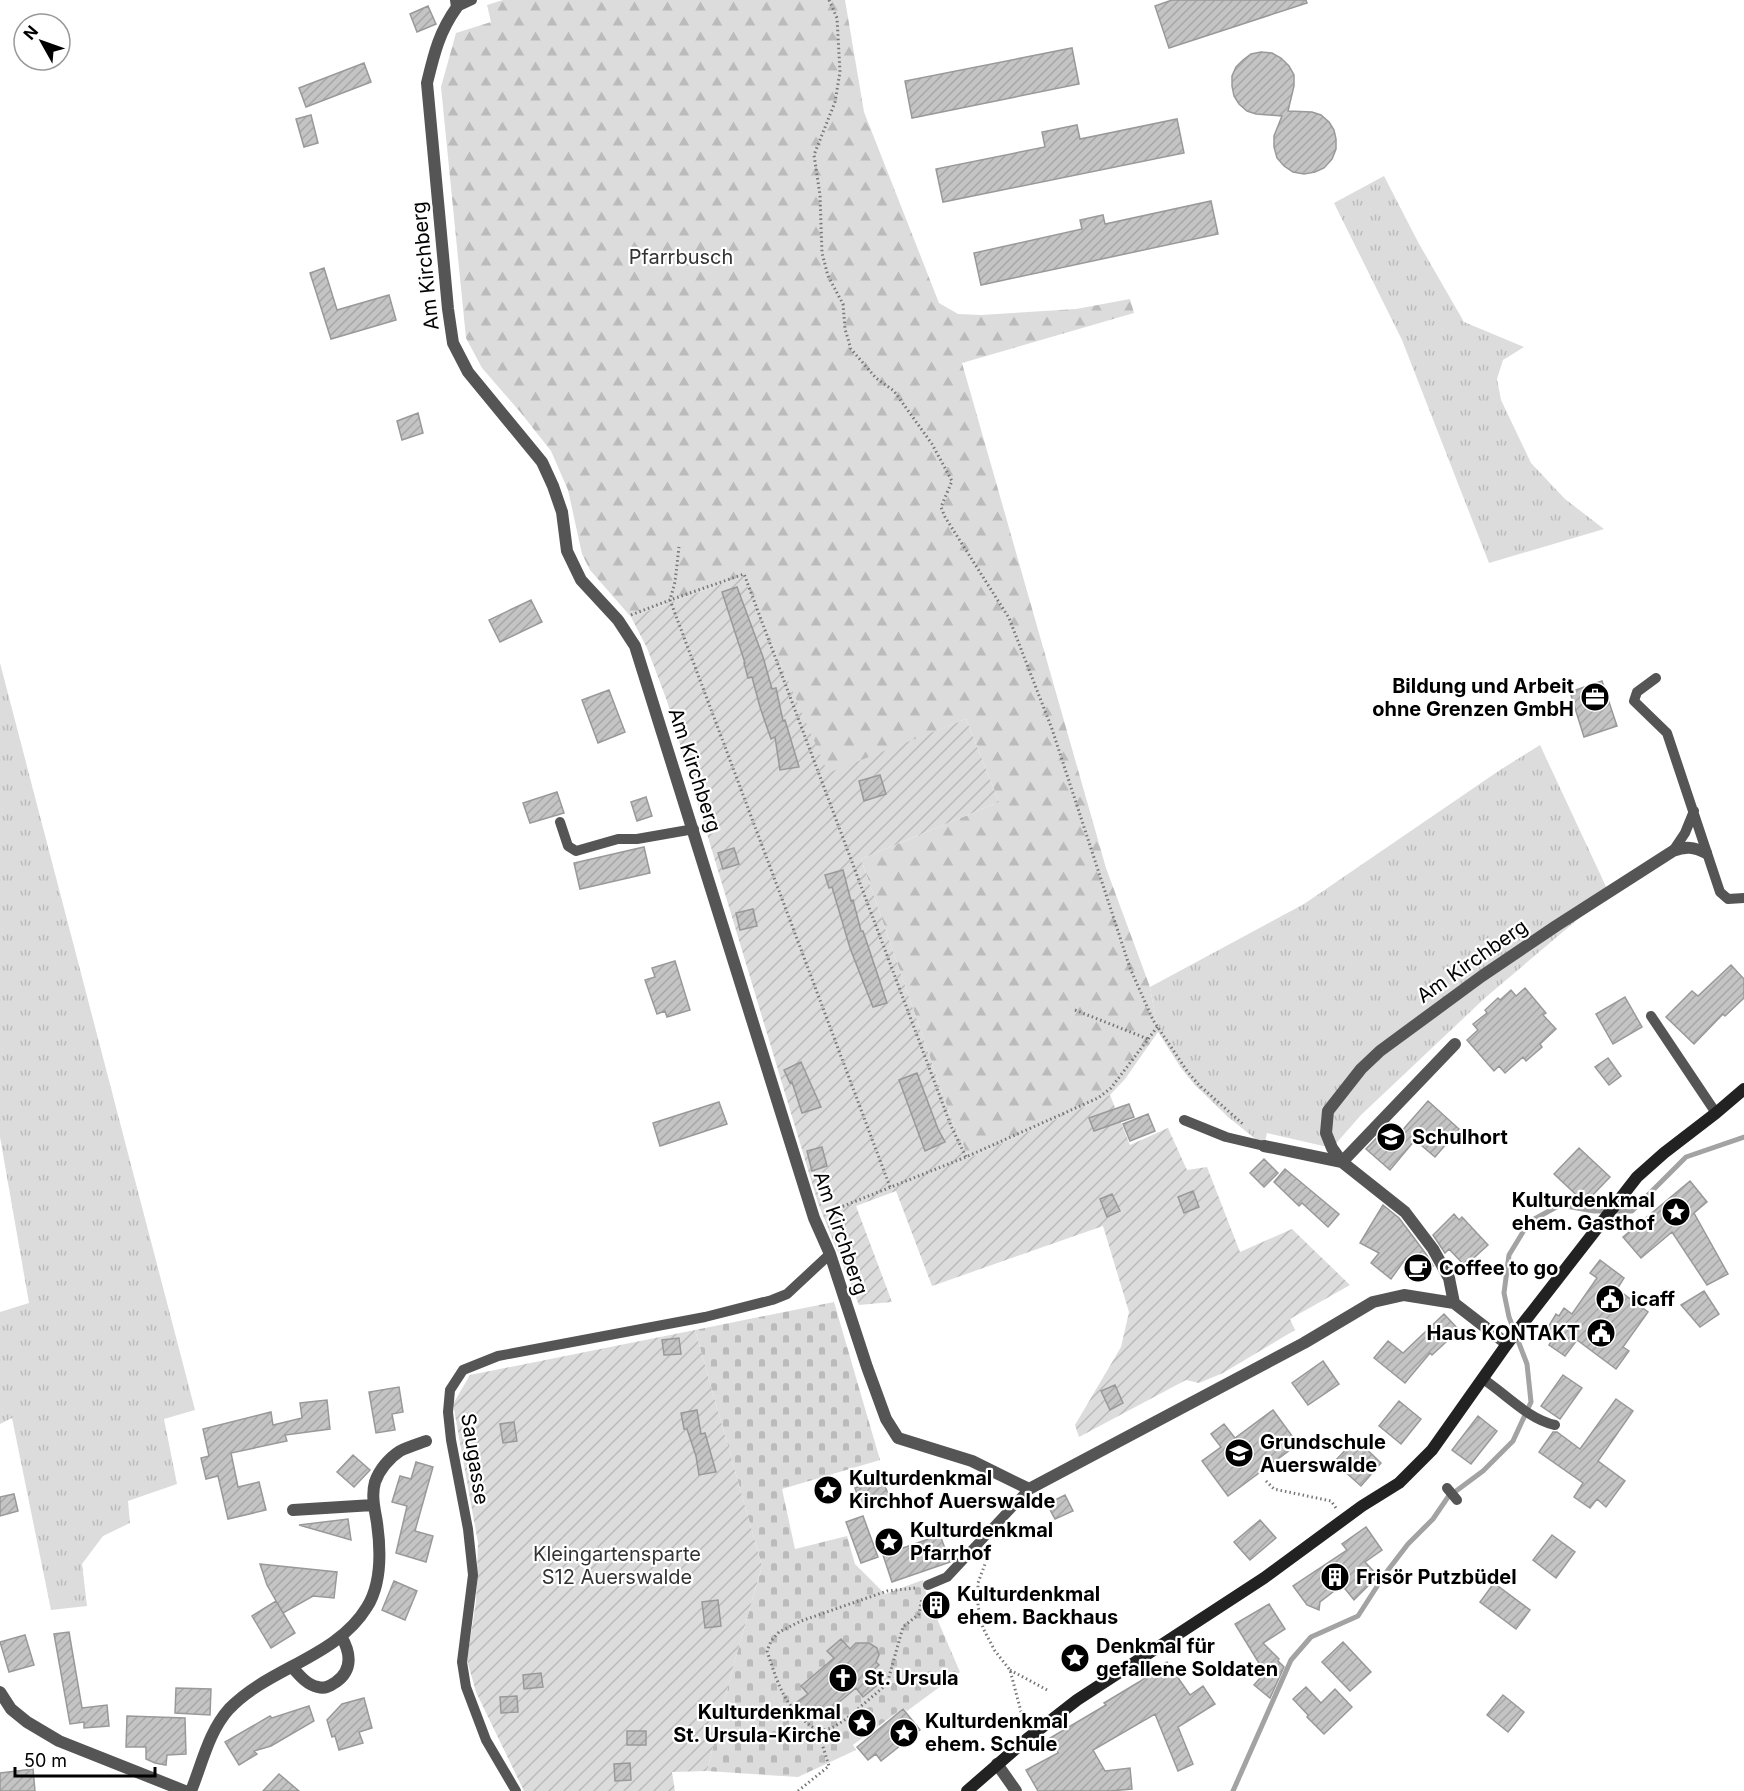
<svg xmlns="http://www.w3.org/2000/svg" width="1744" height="1791" font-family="Inter,sans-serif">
<defs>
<pattern id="grass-tufts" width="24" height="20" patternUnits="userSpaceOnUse" patternTransform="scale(1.5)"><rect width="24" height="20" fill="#dcdcdc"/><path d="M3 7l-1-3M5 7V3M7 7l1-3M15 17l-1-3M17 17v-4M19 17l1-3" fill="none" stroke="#bbb"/></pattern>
<pattern id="forest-firs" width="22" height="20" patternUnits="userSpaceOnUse" patternTransform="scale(1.5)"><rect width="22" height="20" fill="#dcdcdc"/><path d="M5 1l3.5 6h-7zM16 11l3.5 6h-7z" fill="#bbb"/></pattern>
<pattern id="cemetery-stones" width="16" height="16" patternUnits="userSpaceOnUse" patternTransform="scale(1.5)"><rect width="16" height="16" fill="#dcdcdc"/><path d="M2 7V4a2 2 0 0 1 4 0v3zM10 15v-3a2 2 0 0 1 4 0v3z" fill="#bbb"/></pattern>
<pattern id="garden-furrows" width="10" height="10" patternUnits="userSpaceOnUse" patternTransform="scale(1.5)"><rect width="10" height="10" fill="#dcdcdc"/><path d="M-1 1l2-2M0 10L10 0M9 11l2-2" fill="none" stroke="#bbb"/></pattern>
<pattern id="building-hatch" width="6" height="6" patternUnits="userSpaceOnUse" patternTransform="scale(1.5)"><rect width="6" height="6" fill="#c4c4c4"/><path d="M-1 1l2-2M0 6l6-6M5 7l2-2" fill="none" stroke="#a7a7a7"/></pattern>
</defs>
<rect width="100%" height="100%" fill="#fff"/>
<path fill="url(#grass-tufts)" d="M1384 176 1418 242 1464 322 1524 347 1503 360 1497 379 1501 400 1531 463 1565 499 1604 529 1489 563 1402 340 1334 203Z
M0 663 195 1410 164 1419 177 1484 128 1501 130 1523 103 1536 82 1564 87 1606 51 1610 12 1418 0 1424V1312L29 1303 0 1137Z
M1540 745 1609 893 1486 997 1361 1115 1332 1148 1267 1133 1264 1146 1227 1116 1194 1084 1181 1068 1158 1032 1150 987 1304 904 1500 770Z"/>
<path fill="url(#forest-firs)" d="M503 0H845L864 112 939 303 958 314 981 315 1076 309 1130 299 1134 313 962 363 1106 868 1150 987 1158 1032 1125 1079 1110 1095 969 1158 950 1115 861 859 999 802 966 719 828 774 743 576 631 617 590 570 582 554 568 490 551 451 521 413 482 368 466 338 441 87 456 33 491 22 487 5Z"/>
<path fill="url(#cemetery-stones)" d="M834 1302 880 1460 782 1489 795 1549 847 1536 855 1564 885 1594 923 1580 931 1614H935L960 1672 907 1711 903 1708 853 1745 856 1750 798 1777 707 1771 733 1667 762 1566 695 1330Z"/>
<path fill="url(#garden-furrows)" d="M743 576 828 773 966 719 999 802 861 859 950 1115 969 1158 1110 1095 1130 1145 1168 1128 1187 1170 1207 1167 1240 1252 1292 1229 1350 1285 1290 1319 1295 1330 1223 1373 1199 1383 1186 1380 1079 1437 1075 1425 1121 1347 1129 1312 1103 1226 932 1286 896 1191 856 1206 892 1302 859 1305 818 1203 667 701 647 648 631 617Z
M695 1330 762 1566 733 1667 707 1771 672 1772 675 1791H524L476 1692 467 1660 476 1601 478 1543 453 1404 470 1375Z"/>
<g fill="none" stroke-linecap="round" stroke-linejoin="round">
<path stroke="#a3a3a3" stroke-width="5" d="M1233 1791 1291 1660 1311 1637 1358 1616 1385 1574 1408 1544 1433 1519 1448 1497 1483 1471 1513 1441 1531 1402 1527 1364 1509 1317 1504 1293 1509 1255 1529 1222 1560 1205 1594 1211H1632L1686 1157 1744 1137"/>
</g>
<path fill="url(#building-hatch)" stroke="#999" stroke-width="1.5" d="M1172 0H1306L1307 3 1169 48 1155 6Z
M428 6 436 24 417 32 410 14Z
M1072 48 1079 84 912 118 905 81Z
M1261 52 1272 53 1281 58 1289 66 1294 75V86L1288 111 1312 112 1321 115 1329 122 1334 130 1336 139V149L1332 159 1324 168 1315 172 1304 174 1293 172 1284 166 1277 158 1274 147V136L1282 116 1256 114 1247 111 1239 104 1234 96 1232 86V76L1236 67 1243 60 1251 54Z
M364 63 371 82 306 107 299 88Z
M311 115 318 143 304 147 296 119Z
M1177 119 1184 153 943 202 936 169 1045 147 1042 132 1077 125 1080 139Z
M1211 201 1218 234 981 285 974 253 1082 229 1080 220 1103 215 1105 224Z
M324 268 337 310 389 295 396 320 331 339 310 273Z
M418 413 423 433 402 440 397 421Z
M737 587 763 657 772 689 776 688 783 721 785 720 799 767 780 770 775 737 771 739 760 707 752 677 748 678 744 663H745L722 592Z
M531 600 542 622 500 642 489 620Z
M1602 681 1617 726 1584 737 1570 692Z
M609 690 625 732 598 743 582 700Z
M880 775 886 794 864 801 859 781Z
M557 792 564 813 530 823 523 803Z
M646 797 652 816 637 821 631 802Z
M644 847 650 873 580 889 574 863Z
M734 848 739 864 723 869 718 853Z
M843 870 851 901 853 900 861 931H863L887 1003 873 1007 850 948 832 887 829 888 825 875Z
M753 909 757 926 740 930 736 913Z
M675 961 690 1010 667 1017 665 1011 657 1014 645 980 655 977 652 968Z
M1731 965 1744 979V998L1725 1016 1723 1014 1694 1044 1666 1017 1692 991 1698 996Z
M1525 988 1546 1013 1543 1015 1556 1029 1540 1044 1542 1047 1526 1061 1523 1057 1505 1073 1499 1066 1494 1071 1467 1040 1478 1030 1473 1024 1487 1013 1485 1010 1498 998 1500 1000 1511 990 1516 996Z
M1625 997 1642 1027 1613 1044 1596 1014Z
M1608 1058 1621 1076 1609 1085 1595 1067Z
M801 1062 821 1107 802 1113 792 1082 790 1083 784 1070Z
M917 1073 938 1129 945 1142 925 1151 899 1080Z
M1428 1101 1459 1129 1435 1157 1415 1140 1390 1170 1366 1149 1386 1128 1393 1133 1396 1130 1400 1133Z
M719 1102 727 1124 660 1146 653 1123Z
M1129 1104 1134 1117 1094 1131 1089 1118Z
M1148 1114 1155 1131 1130 1141 1123 1124Z
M822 1147 827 1166 812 1171 807 1151Z
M1579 1148 1610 1177 1585 1203 1554 1174Z
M1264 1159 1278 1173 1264 1187 1250 1173Z
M1285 1169 1339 1214 1328 1227 1302 1203 1299 1206 1274 1182Z
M1690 1181 1707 1202 1694 1213 1728 1274 1707 1285 1672 1232 1641 1258 1623 1237Z
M1193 1191 1199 1207 1184 1213 1178 1197Z
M1112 1194 1120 1211 1107 1217 1100 1199Z
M1383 1205 1399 1218 1426 1254 1433 1266 1425 1275 1406 1258 1391 1279 1371 1263 1379 1253 1360 1243Z
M1454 1214 1459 1220 1462 1217 1488 1245 1465 1266 1449 1249 1445 1253 1433 1235Z
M1600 1260 1624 1278 1617 1289 1648 1312 1623 1347 1629 1351 1616 1369 1577 1340 1565 1356 1549 1345 1552 1340 1544 1334 1556 1314 1559 1316 1564 1308 1572 1314 1597 1278 1590 1273Z
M1704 1291 1719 1314 1700 1327 1681 1305Z
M1444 1314 1459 1330 1432 1355 1430 1353 1405 1383 1374 1358 1388 1341 1403 1353Z
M679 1338 681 1354 664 1355 662 1340Z
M1323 1361 1339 1384 1308 1405 1292 1383Z
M1563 1375 1582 1388 1560 1419 1541 1406Z
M1115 1385 1123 1403 1110 1410 1101 1391Z
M399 1387 403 1412 392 1414 395 1430 376 1433 369 1392Z
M1616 1399 1633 1411 1598 1461 1625 1481 1606 1507 1597 1499 1590 1508 1574 1497 1583 1483 1539 1452 1553 1432H1557L1580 1449Z
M327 1400 330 1429 285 1435 287 1441 231 1453 238 1487 259 1482 266 1510 228 1519 218 1476 206 1479 201 1458 209 1456 203 1429 271 1412 273 1425 302 1418 300 1403Z
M1399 1401 1421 1419 1401 1444 1379 1426Z
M697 1410 701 1434 705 1433 716 1472 699 1475 696 1456 687 1429H684L681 1413Z
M1273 1410 1298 1444 1228 1496 1202 1461 1221 1447 1211 1434 1224 1424 1235 1438Z
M1478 1416 1497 1431 1471 1464 1452 1450Z
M514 1422 517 1441 503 1443 500 1424Z
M1356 1439 1381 1463 1361 1486 1334 1462Z
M353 1455 370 1470 354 1487 337 1472Z
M416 1462 433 1467 415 1531 433 1536 426 1562 396 1553 407 1506 392 1502 400 1476 411 1479Z
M882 1479 889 1496 861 1506 855 1488Z
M14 1494 18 1511 0 1516V1497Z
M1065 1495 1073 1511 1055 1519 1047 1504Z
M863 1516 878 1557 861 1563 846 1522Z
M348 1519 351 1540 299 1525Z
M1260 1520 1276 1538 1250 1560 1234 1542Z
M1366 1527 1382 1550 1365 1562 1378 1576 1354 1600 1342 1585 1320 1602 1319 1610 1307 1605 1293 1586 1347 1550 1342 1544Z
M940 1535 950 1562 892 1582 883 1555Z
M1552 1535 1575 1552 1556 1578 1533 1560Z
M260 1564 337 1572 334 1598 313 1596 283 1613 267 1585Z
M394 1581 417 1591 405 1620 382 1610Z
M1494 1583 1530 1610 1516 1629 1480 1602Z
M940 1595 945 1609 932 1614 927 1600Z
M718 1600 721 1626 705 1628 702 1602Z
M276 1601 295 1633 271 1648 252 1616Z
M1269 1604 1285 1629 1263 1643 1279 1659 1278 1661 1284 1667 1270 1698 1254 1685 1262 1676 1258 1672 1262 1668 1235 1624Z
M69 1632 82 1708 107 1705 109 1726 84 1728V1722L70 1724 54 1634Z
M25 1635 34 1665 9 1672 0 1642Z
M841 1639 850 1649 856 1643H869L877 1648 879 1655 876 1662 879 1665 871 1672 880 1683 863 1697 856 1688 826 1713 820 1706 808 1715 797 1702 808 1694 801 1686 834 1658 827 1651Z
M1343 1642 1371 1672 1350 1691 1322 1662Z
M1167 1662 1190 1695 1203 1686 1215 1704 1178 1727 1193 1764 1178 1771 1155 1714 1093 1750 1105 1771 1130 1768 1132 1789 1110 1791H1038L1026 1770 1058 1753 1050 1738 1106 1705 1104 1703 1139 1682Z
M541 1673 543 1687 524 1689 523 1675Z
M1306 1687 1321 1703 1335 1689 1352 1707 1324 1734 1307 1717 1308 1715 1293 1699Z
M176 1688 211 1689 210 1715 175 1713Z
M1503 1695 1524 1712 1508 1732 1487 1715Z
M517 1696 518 1712 501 1713 500 1697Z
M364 1698 372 1728 359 1732 363 1743 339 1750 335 1736 332 1737 327 1720 342 1704Z
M309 1706 314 1721 271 1746 254 1751 257 1754 239 1765 225 1742 270 1716 272 1718Z
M903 1709 920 1730 881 1761 876 1754 868 1760 857 1747Z
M127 1716 185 1718 186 1754 167 1755 166 1765 155 1763 146 1759V1747H126Z
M627 1731H646V1745H627Z
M630 1763 631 1780 615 1781 614 1764Z
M33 1769 35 1791H0V1773Z
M279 1774 299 1791H263Z"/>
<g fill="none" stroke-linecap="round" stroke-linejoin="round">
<path stroke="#777" stroke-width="3" stroke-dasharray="1.5 3" stroke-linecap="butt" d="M829 0 837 18 840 72 835 102 814 155 820 195 822 253 828 276 843 304 845 329 851 349 876 378 894 391 932 444 952 481 941 507 945 517 1009 618 1052 729 1130 968 1153 1020 1187 1071 1199 1085 1244 1125
M631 615 670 600 675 582 679 547
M1075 1010 1148 1039
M890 1187 670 600 744 574 951 1126 966 1157
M826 1213 966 1157 1098 1098 1111 1088 1158 1026
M1266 1481 1274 1489 1331 1501 1336 1508
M988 1556 978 1583V1606L983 1628 995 1651 1010 1670 1024 1723
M915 1588 887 1591 801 1621 779 1632 771 1641 767 1651C779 1687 785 1709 818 1731L832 1728 846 1719 887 1684 903 1627 919 1614 922 1598
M1010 1670 1049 1691
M798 1791 829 1766 818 1731"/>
<path stroke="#555" stroke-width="10" d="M457 7 472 0
M1656 678 1637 692 1634 701 1667 733 1720 892 1728 899 1744 898
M560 822 568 846 576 851 618 839H637L694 829
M1673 851 1685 833 1694 811
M1651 1016 1716 1113
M1184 1120 1226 1137 1264 1146
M1483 1379C1506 1394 1528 1419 1555 1425
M1447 1488 1457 1500
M928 1585 947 1577 1029 1489
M516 1791 486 1740 466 1687 462 1662 473 1575 468 1529 451 1440 448 1412 450 1390 463 1370 498 1356 705 1317 772 1300 787 1294 830 1254"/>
<path stroke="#555" stroke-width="12" d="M456 0 457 7C439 32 434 54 427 83L448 309 453 343 468 372 542 462 553 486 562 512 567 551 581 580 618 620 635 646 814 1218 830 1254 867 1367 886 1419 898 1438 972 1461 1029 1489 1304 1343 1373 1302 1404 1295 1454 1303 1507 1344
M1264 1146 1342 1162
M1342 1162 1332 1148 1326 1133 1328 1111 1361 1069 1380 1051 1482 976 1556 926 1673 851C1686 846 1694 847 1706 853
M1454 1303 1449 1278 1433 1249 1405 1212 1342 1162 1455 1044
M293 1510 373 1505
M292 1667C299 1675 307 1685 318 1687 325 1689 330 1686 336 1682 353 1670 351 1653 341 1636
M0 1692 11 1709 27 1722 59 1741 185 1791
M997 1764 1016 1791
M191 1791C202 1764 209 1731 229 1709 269 1667 336 1658 367 1607 382 1583 381 1551 377 1523 375 1510 371 1496 375 1482 379 1470 389 1458 400 1451 408 1447 418 1444 426 1441"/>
<path stroke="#222" stroke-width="12" d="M967 1791 1027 1739 1077 1700 1264 1578 1362 1506 1399 1483 1432 1450 1507 1344 1637 1177 1664 1153 1716 1113 1744 1089"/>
</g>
<defs>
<g id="office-disc" transform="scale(1.5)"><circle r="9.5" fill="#000" stroke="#fff"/><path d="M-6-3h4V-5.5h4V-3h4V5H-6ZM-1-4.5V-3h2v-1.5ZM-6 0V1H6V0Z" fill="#fff"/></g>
<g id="school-disc" transform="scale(1.5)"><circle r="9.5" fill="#000" stroke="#fff"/><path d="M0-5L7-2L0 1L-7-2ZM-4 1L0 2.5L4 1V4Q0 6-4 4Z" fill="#fff"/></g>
<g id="sight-disc" transform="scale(1.5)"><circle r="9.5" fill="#000" stroke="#fff"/><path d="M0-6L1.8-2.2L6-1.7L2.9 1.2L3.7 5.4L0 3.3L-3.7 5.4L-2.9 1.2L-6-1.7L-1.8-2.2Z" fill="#fff"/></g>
<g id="cafe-disc" transform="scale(1.5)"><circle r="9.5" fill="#000" stroke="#fff"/><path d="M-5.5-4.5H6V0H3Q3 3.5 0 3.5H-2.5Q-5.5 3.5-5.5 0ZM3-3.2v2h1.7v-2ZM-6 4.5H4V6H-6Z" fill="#fff"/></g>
<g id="civic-disc" transform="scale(1.5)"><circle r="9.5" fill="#000" stroke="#fff"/><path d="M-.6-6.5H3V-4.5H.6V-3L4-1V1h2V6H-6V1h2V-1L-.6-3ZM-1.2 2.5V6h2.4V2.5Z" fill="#fff"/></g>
<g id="building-disc" transform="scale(1.5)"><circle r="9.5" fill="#000" stroke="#fff"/><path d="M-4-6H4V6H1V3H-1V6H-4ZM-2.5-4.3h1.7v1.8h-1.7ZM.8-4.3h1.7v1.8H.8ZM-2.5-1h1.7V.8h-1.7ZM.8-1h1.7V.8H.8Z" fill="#fff"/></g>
<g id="church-disc" transform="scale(1.5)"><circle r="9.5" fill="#000" stroke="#fff"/><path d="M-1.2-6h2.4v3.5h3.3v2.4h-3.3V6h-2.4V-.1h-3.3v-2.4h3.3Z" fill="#fff"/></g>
</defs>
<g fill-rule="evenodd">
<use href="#office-disc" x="1595" y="697"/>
<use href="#school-disc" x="1391" y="1137"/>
<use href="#sight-disc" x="1676" y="1212"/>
<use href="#cafe-disc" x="1418" y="1268"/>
<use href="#civic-disc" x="1610" y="1299"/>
<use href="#civic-disc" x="1601" y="1333"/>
<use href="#school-disc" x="1239" y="1453"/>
<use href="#sight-disc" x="828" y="1490"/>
<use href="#sight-disc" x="889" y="1542"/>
<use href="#building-disc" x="1335" y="1577"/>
<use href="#building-disc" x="936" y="1605"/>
<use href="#sight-disc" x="1075" y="1658"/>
<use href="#church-disc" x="843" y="1678"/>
<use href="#sight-disc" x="862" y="1723"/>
<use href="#sight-disc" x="904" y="1733"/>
</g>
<g text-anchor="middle" stroke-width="4.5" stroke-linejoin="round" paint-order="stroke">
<g font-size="20" fill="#333" stroke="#fff">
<text x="681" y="264">Pfarrbusch</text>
<text x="617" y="1561">Kleingartensparte<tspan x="617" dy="23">S12 Auerswalde</tspan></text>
</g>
<g font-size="20" fill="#000" stroke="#fff">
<text transform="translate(425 266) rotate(-96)" y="7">Am Kirchberg</text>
<text transform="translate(695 770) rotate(72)" y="7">Am Kirchberg</text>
<text transform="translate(1472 961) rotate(-35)" y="7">Am Kirchberg</text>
<text transform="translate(841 1233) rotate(71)" y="7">Am Kirchberg</text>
<text transform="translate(475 1459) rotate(81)" y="7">Saugasse</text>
</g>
<g font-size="20" font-weight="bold" fill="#000" stroke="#fff" text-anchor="start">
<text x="1574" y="693" text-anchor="end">Bildung und Arbeit<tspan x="1574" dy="23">ohne Grenzen GmbH</tspan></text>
<text x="1412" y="1144">Schulhort</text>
<text x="1655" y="1207" text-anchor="end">Kulturdenkmal<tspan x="1655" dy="23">ehem. Gasthof</tspan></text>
<text x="1439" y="1275">Coffee to go</text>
<text x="1631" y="1306">icaff</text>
<text x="1580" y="1340" text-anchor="end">Haus KONTAKT</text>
<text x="1260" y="1449">Grundschule<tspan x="1260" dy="23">Auerswalde</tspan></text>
<text x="849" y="1485">Kulturdenkmal<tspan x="849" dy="23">Kirchhof Auerswalde</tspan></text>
<text x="910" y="1537">Kulturdenkmal<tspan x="910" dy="23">Pfarrhof</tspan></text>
<text x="1356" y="1584">Frisör Putzbüdel</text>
<text x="957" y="1601">Kulturdenkmal<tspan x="957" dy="23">ehem. Backhaus</tspan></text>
<text x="1096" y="1653">Denkmal für<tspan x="1096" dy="23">gefallene Soldaten</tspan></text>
<text x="864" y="1685">St. Ursula</text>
<text x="841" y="1719" text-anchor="end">Kulturdenkmal<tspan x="841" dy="23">St. Ursula-Kirche</tspan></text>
<text x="925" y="1728">Kulturdenkmal<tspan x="925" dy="23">ehem. Schule</tspan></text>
</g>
</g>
<g transform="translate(42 42) rotate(310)"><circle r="28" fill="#ffffff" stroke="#999999" stroke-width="1.5"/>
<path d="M0-4.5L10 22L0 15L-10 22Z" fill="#000000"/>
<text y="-9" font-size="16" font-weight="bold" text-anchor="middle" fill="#000000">N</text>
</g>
<path d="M15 1767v9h140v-9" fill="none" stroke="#000000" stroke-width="3"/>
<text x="24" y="1767" font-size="18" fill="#000000" stroke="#ffffff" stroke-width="4.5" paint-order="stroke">50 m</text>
</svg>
